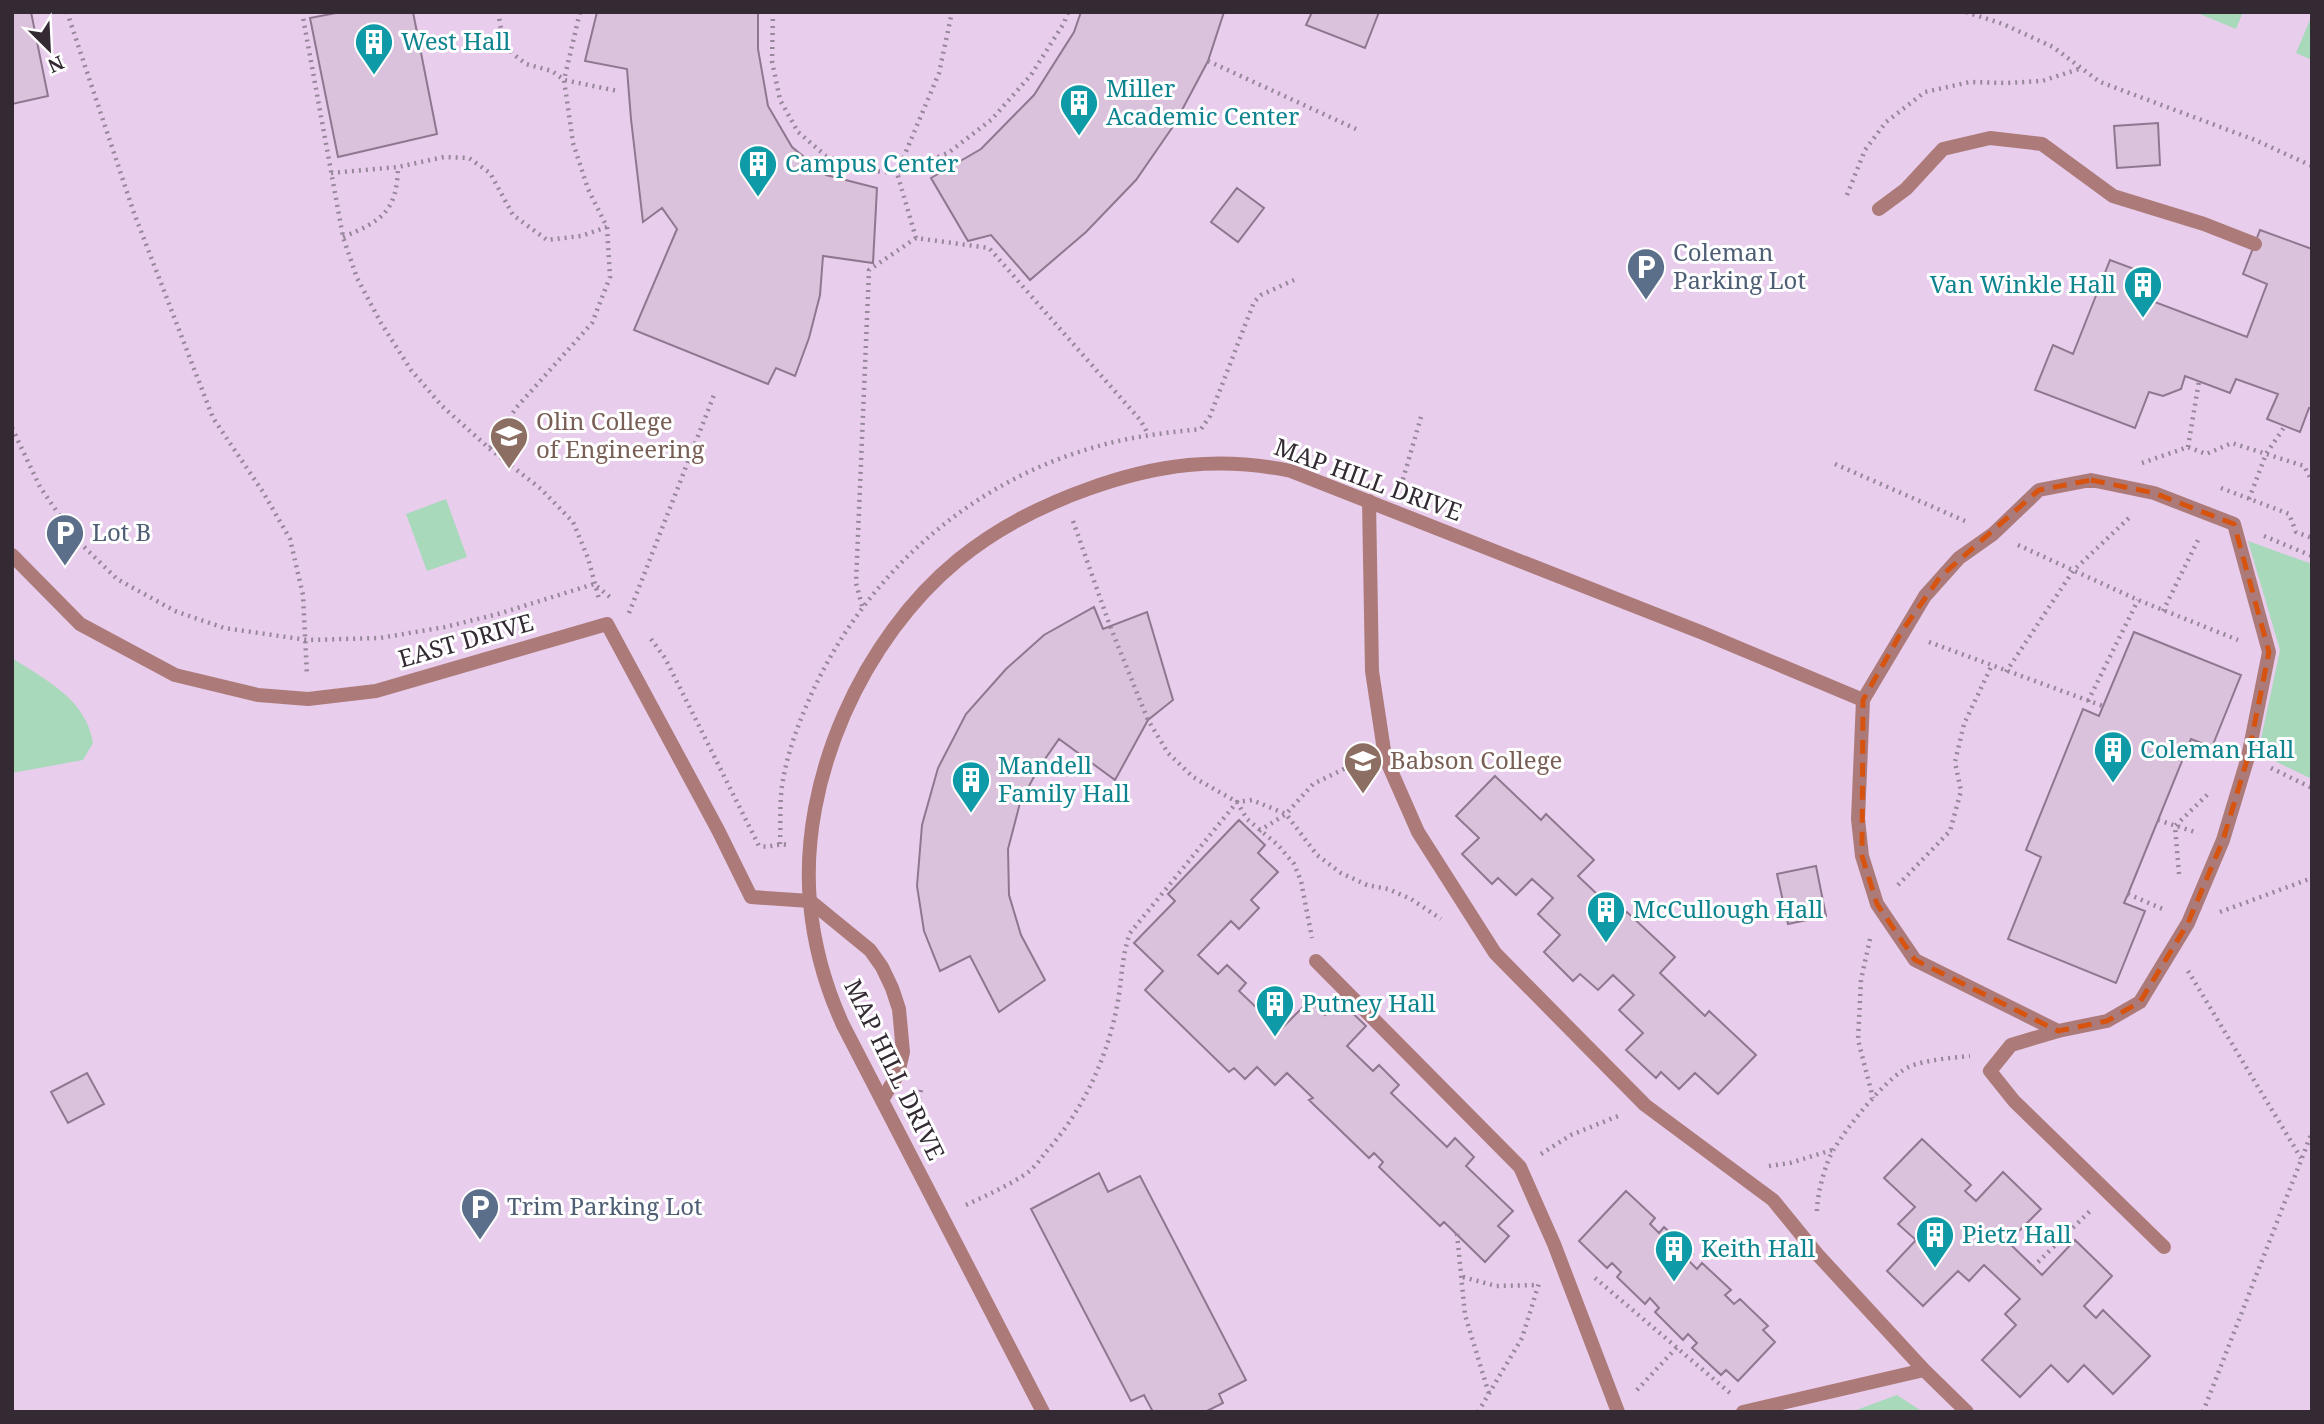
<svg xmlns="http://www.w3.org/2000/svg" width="2324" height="1424" font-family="'Noto Serif',serif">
<rect width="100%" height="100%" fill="#f4dcf8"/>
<path fill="#e9cded" d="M12 12H2312V1412H12Z"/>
<path fill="#a7d9ba" d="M2195 12H2243L2236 29Z
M2312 15V60L2296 53Z
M446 499 467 557 427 571 406 514Z
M2248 541 2312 564V779L2258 753 2280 650Z
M12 658C47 681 86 699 93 743L83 760 12 773Z
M1897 1395 1923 1412H1851Z"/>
<path fill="#dbc2dc" stroke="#8e778f" stroke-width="2" d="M12 12H31L48 96 12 104Z
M341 12H413L437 134 338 157 310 18Z
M597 12H758V49L768 106 792 147 826 175 877 188 873 263 823 256 820 295 809 338 795 376 776 368 768 384 634 330 677 229 662 208 643 222 631 119 627 69 585 61Z
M1081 12H1224L1208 61 1174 125 1136 180 1086 232 1030 280 991 235 968 241 931 178 981 149 1034 95 1074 32Z
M1312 12H1379L1365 48 1306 25Z
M2158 123 2160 165 2117 168 2114 126Z
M1237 188 1264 208 1238 242 1211 222Z
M2260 230 2312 249V409L2309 408 2300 432 2267 419 2278 394 2236 379 2230 393 2185 376 2181 389 2163 396 2149 392 2135 428 2035 390 2053 345 2073 354 2110 260 2161 279 2152 301 2247 337 2267 284 2243 274Z
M1094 607 1103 629 1147 612 1173 700 1148 720 1115 780 1059 739 1038 769 1020 803 1008 849 1009 895 1021 935 1045 980 999 1012 970 956 940 971 924 931 917 886 922 825 938 768 966 714 1006 669 1044 635Z
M2134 632 2241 675 2212 747 2191 739 2128 894 2124 903 2145 911 2116 983 2008 939 2041 857 2026 850 2083 709 2099 716Z
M1495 776 1541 820 1546 814 1594 860 1578 876 1621 917 1627 912 1675 957 1660 973 1705 1016 1709 1011 1756 1055 1718 1094 1695 1073 1679 1089 1661 1072 1656 1078 1626 1050 1643 1033 1619 1010 1634 995 1613 975 1598 990 1580 974 1573 981 1544 952 1560 935 1538 914 1553 898 1532 879 1516 895 1498 878 1492 884 1462 854 1479 838 1456 816Z
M1239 820 1265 845 1258 853 1278 872 1251 900 1259 908 1239 929 1231 921 1198 955 1218 974 1227 965 1246 983 1239 991 1280 1030 1310 1000 1325 1015 1339 1000 1366 1026 1347 1046 1373 1071 1379 1065 1399 1085 1391 1093 1447 1147 1455 1138 1474 1157 1466 1166 1513 1211 1498 1226 1509 1236 1485 1262 1444 1222 1440 1226 1379 1167 1383 1162 1374 1153 1369 1158 1309 1100 1313 1098 1287 1073 1275 1085 1257 1067 1245 1079 1234 1068 1229 1072 1145 990 1163 971 1134 943 1175 901 1168 894Z
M1816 866 1826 916 1788 924 1777 874Z
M87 1073 104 1104 68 1123 51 1092Z
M1922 1139 1971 1185 1965 1191 1976 1201 2003 1172 2041 1209 2008 1242 2042 1275 2075 1240 2112 1276 2084 1306 2096 1318 2103 1310 2150 1356 2113 1394 2084 1365 2068 1382 2051 1365 2020 1397 1982 1360 2016 1325 2005 1314 2020 1299 1984 1265 1969 1281 1958 1271 1923 1306 1887 1271 1916 1240 1898 1224 1915 1207 1884 1178Z
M1099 1173 1108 1192 1140 1176 1246 1380 1219 1394 1223 1403 1205 1412H1153L1144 1395 1131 1401 1031 1209Z
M1626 1191 1655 1218 1650 1224 1659 1233 1664 1227 1693 1254 1687 1259 1697 1269 1702 1263 1731 1290 1725 1295 1734 1304 1740 1299 1768 1326 1763 1330 1775 1342 1738 1381 1726 1370 1721 1375 1692 1348 1697 1343 1688 1334 1683 1340 1655 1312 1659 1308 1650 1298 1645 1304 1617 1277 1621 1272 1612 1263 1607 1268 1579 1241Z"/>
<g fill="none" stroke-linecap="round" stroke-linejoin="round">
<path stroke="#97879a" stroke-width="4.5" stroke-dasharray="2 5" stroke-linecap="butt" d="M67 12 134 213 213 418 263 492 290 539 303 595 307 676
M302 12 343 237 357 278 381 323 411 370 442 406 490 449 541 489 573 522 588 558 599 599
M498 12 503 40 512 53 526 64 552 71 564 80 618 91
M773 12 772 61 780 100 798 132 826 156 862 170 897 173 948 153 991 120 1031 75 1064 23 1068 12
M1966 12 2003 24 2053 47 2100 82 2255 140 2312 166
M1208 61 1356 129
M331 173 398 167 444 157 469 158 490 173 513 215 547 240 581 236 607 227
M1847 195 1865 150 1886 122 1925 92 1970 82 2007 83 2042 81 2082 68
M343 237C382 221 397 211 398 167
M916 238 897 173 939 73 952 12
M12 428 40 487 75 538 117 579 175 611 224 628 307 640 380 638 445 627 498 614 594 584 610 597
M2188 447 2199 381
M490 448 516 408 592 323 610 277 607 227 588 189 573 143 564 80 580 12
M2142 463 2188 447 2206 454 2232 443 2304 466 2312 481
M1835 464 1965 521
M1401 486 1421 417
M2221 488 2289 514 2296 532 2312 538
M2249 499 2266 454 2285 426
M1073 521 1110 626 1148 720 1168 753 1193 777 1237 802 1247 819 1278 845 1294 864 1301 881 1312 938
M2264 536 2312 556
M2018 545 2138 600 2238 640
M862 606 856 583 869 270 916 238 989 248 1141 421 1148 434
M2163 611 2199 538
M629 613 714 395
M651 639 665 658 759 846C772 848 776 843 787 845
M1929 642 2103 706
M2006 672 2073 571 2132 515
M2088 701 2138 600
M2271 768 2312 788
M2158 820 2198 833
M1259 831 1286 814 1313 784 1348 767 1362 763
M780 844C781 823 779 801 783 780 788 751 799 722 811 695 863 580 961 489 1082 451 1121 438 1160 433 1201 429L1210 416 1254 302 1261 295 1294 280
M2179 874 2175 826 2209 793
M1898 885 1950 831 1961 791 1955 762 1964 724 1991 667
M2128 894 2165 910
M2220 912 2312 878
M1870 939 1861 980 1858 1040 1873 1098
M2188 971 2301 1158
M921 1090 919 1098 923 1119
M1541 1154 1571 1135 1618 1116
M1769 1166 1790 1163 1832 1150
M966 1205C987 1195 1008 1186 1027 1173 1034 1168 1040 1160 1045 1153 1083 1111 1108 1057 1118 1001 1122 977 1122 955 1130 933L1237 802 1252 800 1286 814 1317 855 1341 873 1367 885 1388 889 1411 899 1441 919
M1817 1211C1817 1195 1825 1163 1834 1149 1848 1126 1880 1086 1902 1071 1916 1060 1952 1058 1970 1056
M1457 1234 1465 1315 1489 1394
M2033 1267 2090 1211
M1463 1277 1496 1286 1538 1285
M1595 1278 1730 1393
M1637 1390 1677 1347
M1478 1412 1522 1338 1540 1280
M2203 1412 2312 1132"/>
<path stroke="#ac7b79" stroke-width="14" d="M1879 209 1906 189 1943 149 1990 138 2042 144 2113 196 2204 224 2255 244
M1369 501 1372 671 1385 757 1418 832 1495 953 1645 1105 1773 1200 1817 1254 1924 1370 1967 1412
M12 555 80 624 175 675 258 695 308 699 376 691 607 624 718 830 751 897 810 901 870 950 882 967 892 988 899 1009 903 1052 898 1074 882 1100
M1316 961 1520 1167 1554 1244 1618 1412
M2058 1031 2011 1045 1990 1071 2014 1101 2164 1247
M1743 1412 1924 1370"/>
<path stroke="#ac7b79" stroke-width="14" d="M2091 480 2154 493 2234 524 2269 652 2248 757 2223 840 2188 923 2140 1002 2107 1021 2058 1031 1915 960 1877 904 1862 856 1858 819 1863 700 1925 596 1959 558 1993 534 2039 490Z
M1043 1412 843 1025C825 986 814 946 810 903 799 779 863 638 958 560 996 529 1043 505 1088 489 1157 464 1219 456 1291 471L1703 633 1863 700"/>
</g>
<path fill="none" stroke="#d65410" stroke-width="5" stroke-dasharray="14 9" stroke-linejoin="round" d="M2091 480 2154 493 2234 524 2269 652 2248 757 2223 840 2188 923 2140 1002 2107 1021 2058 1031 1915 960 1877 904 1862 856 1863 700 1902 631 1940 577 2039 490Z"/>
<defs>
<g id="building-pin" transform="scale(2.0125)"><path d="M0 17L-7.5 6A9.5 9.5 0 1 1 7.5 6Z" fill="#0f9aa8" stroke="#fff"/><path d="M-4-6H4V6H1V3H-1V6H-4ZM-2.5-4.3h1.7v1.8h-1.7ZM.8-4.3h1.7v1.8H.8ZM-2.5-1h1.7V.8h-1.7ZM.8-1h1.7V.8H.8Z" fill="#fff"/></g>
<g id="parking-pin" transform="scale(2.0125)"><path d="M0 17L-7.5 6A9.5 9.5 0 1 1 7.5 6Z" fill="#5c6f8a" stroke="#fff"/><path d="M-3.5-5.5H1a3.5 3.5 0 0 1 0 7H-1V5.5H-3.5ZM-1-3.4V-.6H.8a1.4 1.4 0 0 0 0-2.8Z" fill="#fff"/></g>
<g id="university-pin" transform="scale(2.0125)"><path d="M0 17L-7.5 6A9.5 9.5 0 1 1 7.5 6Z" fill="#8d6e63" stroke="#fff"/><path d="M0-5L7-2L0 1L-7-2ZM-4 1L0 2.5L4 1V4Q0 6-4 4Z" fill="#fff"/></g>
</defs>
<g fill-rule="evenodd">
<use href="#building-pin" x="374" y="42"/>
<use href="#building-pin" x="1079" y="103"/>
<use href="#building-pin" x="758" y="164"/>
<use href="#parking-pin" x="1646" y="267"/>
<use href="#building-pin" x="2143" y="285"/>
<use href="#university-pin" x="509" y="436"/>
<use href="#parking-pin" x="65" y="533"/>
<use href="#building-pin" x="2113" y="750"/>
<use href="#university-pin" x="1363" y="761"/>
<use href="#building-pin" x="971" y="780"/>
<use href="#building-pin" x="1606" y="910"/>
<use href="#building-pin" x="1275" y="1004"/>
<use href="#parking-pin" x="480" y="1207"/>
<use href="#building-pin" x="1935" y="1235"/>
<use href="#building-pin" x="1674" y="1249"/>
</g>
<g text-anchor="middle" stroke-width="6" stroke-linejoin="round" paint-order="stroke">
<g font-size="24" fill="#0d838f" stroke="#fff" text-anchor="start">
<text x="401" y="50">West Hall</text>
<text x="1106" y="97">Miller<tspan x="1106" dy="28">Academic Center</tspan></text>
<text x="785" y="172">Campus Center</text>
<text x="2116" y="293" text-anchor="end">Van Winkle Hall</text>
<text x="2140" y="758">Coleman Hall</text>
<text x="998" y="774">Mandell<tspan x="998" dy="28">Family Hall</tspan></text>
<text x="1633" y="918">McCullough Hall</text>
<text x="1302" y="1012">Putney Hall</text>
<text x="1962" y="1243">Pietz Hall</text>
<text x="1701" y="1257">Keith Hall</text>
</g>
<g font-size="24" fill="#4e5e75" stroke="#fff" text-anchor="start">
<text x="1673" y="261">Coleman<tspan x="1673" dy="28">Parking Lot</tspan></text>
<text x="92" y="541">Lot B</text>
<text x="507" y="1215">Trim Parking Lot</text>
</g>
<g font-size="24" fill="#785e54" stroke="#fff" text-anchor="start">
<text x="536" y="430">Olin College<tspan x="536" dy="28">of Engineering</tspan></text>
<text x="1390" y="769">Babson College</text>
</g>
<g font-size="24" fill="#332a34" stroke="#fff">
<text transform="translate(1368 480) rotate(20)" y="8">MAP HILL DRIVE</text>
<text transform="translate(466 641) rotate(-16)" y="8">EAST DRIVE</text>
<text transform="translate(894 1070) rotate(64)" y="8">MAP HILL DRIVE</text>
</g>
</g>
<rect width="2324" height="1424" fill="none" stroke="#332a34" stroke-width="28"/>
<g transform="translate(49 49) rotate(156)" stroke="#ffffff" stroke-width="5" paint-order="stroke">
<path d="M0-5L12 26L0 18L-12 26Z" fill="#332a34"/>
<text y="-10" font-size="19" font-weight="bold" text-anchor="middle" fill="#332a34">N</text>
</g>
</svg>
